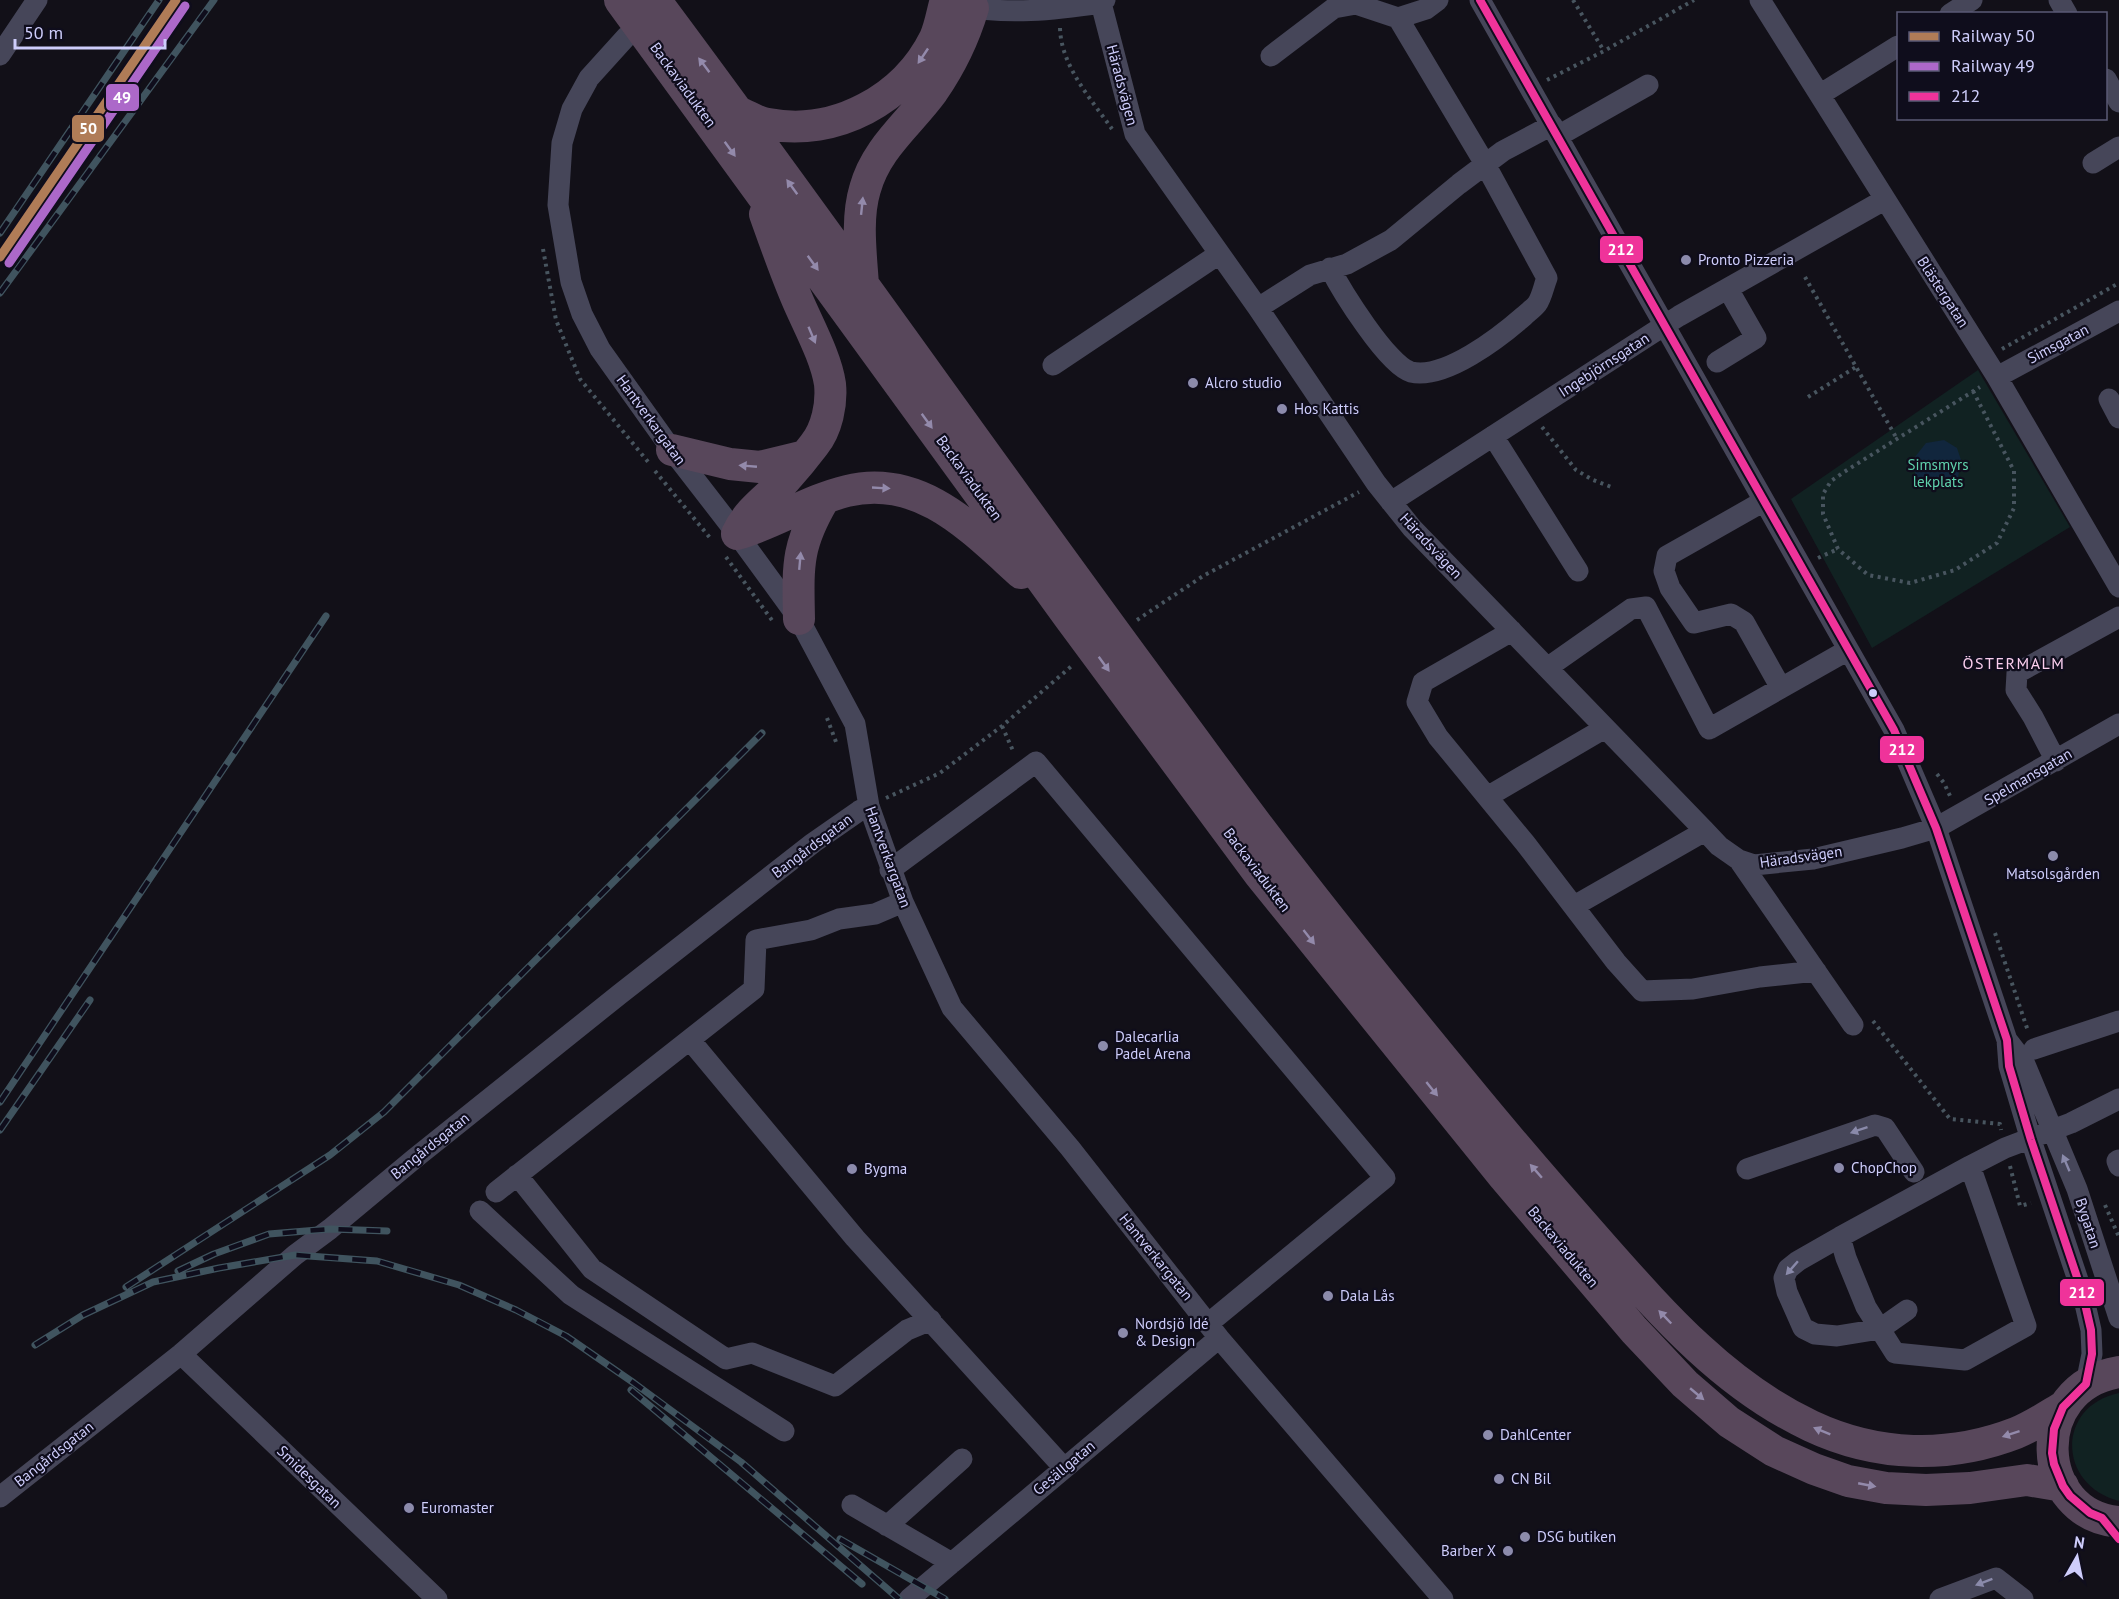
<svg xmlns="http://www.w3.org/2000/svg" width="2119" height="1599" font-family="'PT Sans',sans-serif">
<rect width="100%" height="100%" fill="#121018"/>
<path fill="#122" d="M1978 370 2070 527 1872 648 1791 499Z
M2119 1393V1501C2057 1485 2056 1406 2119 1393Z"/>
<path fill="#11263d" d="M1944 440 1957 448 1961 460 1958 478C1939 490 1932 488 1915 475V457L1926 443Z"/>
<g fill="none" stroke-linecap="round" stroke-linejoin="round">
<path stroke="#48555f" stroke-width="4" stroke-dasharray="3 4.5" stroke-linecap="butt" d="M1573 0 1604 51
M1060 28C1061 66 1091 99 1112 129
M1547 80 1604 51 1694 0
M543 249 556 320 580 379 649 463
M1805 277 1897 439
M2002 349 2119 283
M1973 391 2014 471V508L1997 543 1955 570 1910 583 1868 575 1838 549 1823 514V494L1831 481 1844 472 1980 387
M1808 397 1856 367
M1542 427 1576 470 1593 480 1614 488
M655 471 711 539
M726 557 774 623
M1818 558 1838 549
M1137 620 1203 576 1359 492
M827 718 836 742
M1002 726 1014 753
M1937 774 1944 783 1951 798
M886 798 940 773 1002 726 1074 664
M1995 933 2028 1031
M1873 1021 1950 1119 2000 1124 2001 1130
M2010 1166 2020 1206 2031 1203
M2105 1205 2119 1237"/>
<path stroke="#464659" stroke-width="21" d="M1480 0 1894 730 1936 828 2007 1040 2009 1066 2031 1140 2083 1295 2091 1330 2092 1354 2086 1384
M1760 0 1997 377 2119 587
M2059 0 2067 14
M1101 3 1135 134 1258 308 1376 483 1412 528 1705 831 1719 846 1739 860 1754 865 1813 859 1902 838 1936 828 2119 724
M960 6C1008 15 1054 10 1101 3L1105 0
M1950 14 1972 0
M627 36 589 78 572 109 562 143 558 205 571 282 582 314 600 349 672 450 737 534 799 619 855 724 869 806 903 902 952 1008 1070 1148 1219 1338 1443 1599
M0 55 37 0
M1271 56 1334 8 1356 4 1398 18 1426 9 1438 0
M2106 79 2119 102
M1821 94 1898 46
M1558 136 1648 85
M2093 163 2119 147
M1330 268C1341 290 1388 366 1411 372 1445 380 1500 337 1524 316 1528 312 1534 308 1537 304 1542 297 1544 285 1547 278L1485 164 1398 18
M1258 308 1310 275 1347 264 1391 240 1459 184 1503 151 1552 125
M1717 362 1756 338 1728 289
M1053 365 1219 254
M1997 377 2119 311
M2109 399 2119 418
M1493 436 1578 571
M1764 501 1667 556 1664 571 1670 588 1694 623 1731 614 1744 622 1781 688
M1391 502 1679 316 1884 200
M1512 631 1423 682 1417 702 1438 737 1525 843 1616 962 1642 991 1693 989 1760 977 1816 971
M1547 668 1631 609 1646 607 1709 729 1848 650
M2056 761 2033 717 2016 690 2017 673 2119 617
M1487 797 1605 728
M1739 860 1853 1025
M890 870 1036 762 1385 1178 1209 1323
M1574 906 1705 831
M690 1040 855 1238 1064 1468
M2007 1040 2024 1062 2077 1189 2119 1318
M2034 1049 2119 1021
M2119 1160 2117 1161 2119 1166
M1970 1166 2026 1326 1965 1360 1895 1353 1866 1307 1846 1258 1840 1237 1970 1166 2005 1148 2071 1123 2119 1099
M1747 1169 1875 1125 1885 1128 1914 1172
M517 1175 592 1269 726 1359 752 1353 835 1386 907 1330 931 1320
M496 1192 754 989 756 940 811 930 839 919 875 914 903 902
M480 1211 571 1295 784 1431
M1840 1237 1798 1261 1788 1269 1784 1278 1787 1292 1803 1328 1815 1334 1837 1336 1880 1329 1907 1310
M181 1354 437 1599
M0 1497 181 1354 295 1255 330 1229 414 1159 620 994 813 843 859 811 869 806
M852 1505 952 1563
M887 1526 962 1459
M909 1599 1219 1338
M1940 1599 1996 1578 2023 1599"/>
<path stroke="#58475b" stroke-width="32" d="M620 0 1069 617 1260 875 1504 1177 1634 1330 1685 1384 1729 1422 1774 1451 1814 1469 1848 1481 1886 1488 1926 1490 1970 1488 2027 1480 2063 1486
M655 0C826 229 990 464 1160 694 1202 750 1243 808 1287 864 1345 939 1405 1013 1466 1087 1511 1142 1557 1195 1604 1248 1665 1317 1726 1386 1811 1426 1877 1457 1949 1459 2016 1433 2033 1426 2048 1416 2063 1407
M738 112C748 116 758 123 768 124 835 137 905 99 935 38 940 27 942 14 945 3
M863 285C861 254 856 219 865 189 876 148 909 124 933 91 951 65 964 38 973 8
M672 450 730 464 760 467 805 456
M737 534C748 510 768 498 785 480 795 469 805 457 814 445 827 429 832 404 830 384 826 357 808 325 797 299 785 271 775 242 765 214
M737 534C775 523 809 500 847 491 920 473 972 529 1021 573
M799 619C798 566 796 546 824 499
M2119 1372C2027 1387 2034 1515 2119 1522"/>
<g stroke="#40545f" stroke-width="7">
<path id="rail" d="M0 233 159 0
M0 293 214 0
M0 1102 326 616
M0 1130 90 1000
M178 1271 214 1254 269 1234 330 1229 387 1231
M126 1287 330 1155 384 1112 762 733
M35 1345 83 1315 153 1282 219 1268 295 1255 377 1261 459 1285 516 1310 566 1336 634 1383 741 1462 899 1599
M631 1390 862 1584
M840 1539 945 1599"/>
</g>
<use href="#rail" stroke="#0f0d1c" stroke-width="4.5" stroke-dasharray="14" stroke-linecap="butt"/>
<g stroke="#0f0d1c" stroke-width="12">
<path id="bus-1" d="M1480 0 1894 730 1936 828 2007 1040 2009 1066 2031 1140 2083 1295 2091 1330 2092 1354 2086 1384 2063 1407 2054 1429 2052 1453 2054 1464 2063 1486 2070 1496 2090 1513 2102 1518 2119 1539"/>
</g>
<use href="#bus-1" stroke="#ef339a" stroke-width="8"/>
<g stroke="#0f0d1c" stroke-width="14">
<path id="rail-1" d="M0 257 176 0"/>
</g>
<g stroke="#0f0d1c" stroke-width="14">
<path id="rail-2" d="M9 263 185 6"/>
</g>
<use href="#rail-1" stroke="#b07c57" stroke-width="9"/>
<use href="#rail-2" stroke="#ac68c9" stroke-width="9"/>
</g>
<defs><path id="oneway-solid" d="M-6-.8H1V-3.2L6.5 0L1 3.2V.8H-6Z" transform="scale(1.5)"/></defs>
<g fill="#938aab">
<use href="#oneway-solid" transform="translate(923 56) rotate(124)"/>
<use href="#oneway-solid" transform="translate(704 65) rotate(-127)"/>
<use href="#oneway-solid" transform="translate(730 149) rotate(54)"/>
<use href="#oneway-solid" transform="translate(792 187) rotate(-126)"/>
<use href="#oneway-solid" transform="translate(862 206) rotate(-84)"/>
<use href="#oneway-solid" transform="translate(813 263) rotate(54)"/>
<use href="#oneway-solid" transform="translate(812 335) rotate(67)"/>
<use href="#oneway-solid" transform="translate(927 421) rotate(54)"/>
<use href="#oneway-solid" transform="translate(748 466) rotate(-175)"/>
<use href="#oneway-solid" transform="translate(881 488) rotate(3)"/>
<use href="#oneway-solid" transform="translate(800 561) rotate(-85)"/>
<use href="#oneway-solid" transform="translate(1104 664) rotate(54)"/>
<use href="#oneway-solid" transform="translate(1309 937) rotate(52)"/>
<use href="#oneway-solid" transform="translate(1432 1089) rotate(51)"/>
<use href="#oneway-solid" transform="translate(1536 1171) rotate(-131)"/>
<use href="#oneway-solid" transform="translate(1665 1317) rotate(-134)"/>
<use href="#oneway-solid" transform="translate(1697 1394) rotate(40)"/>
<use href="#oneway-solid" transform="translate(1822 1431) rotate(-158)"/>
<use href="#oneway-solid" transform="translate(2011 1434) rotate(162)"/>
<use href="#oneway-solid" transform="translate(1867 1485) rotate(11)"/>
</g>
<g fill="#8a8aaa">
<use href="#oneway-solid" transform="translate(1859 1130) rotate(161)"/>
<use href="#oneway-solid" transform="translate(2066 1163) rotate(-113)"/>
<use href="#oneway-solid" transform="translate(1792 1268) rotate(131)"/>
<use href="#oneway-solid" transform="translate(1984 1582) rotate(159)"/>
</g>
<g fill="#8c8bac" stroke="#0f0d1c" stroke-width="2">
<circle cx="1686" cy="260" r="6"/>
<circle cx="1193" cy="383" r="6"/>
<circle cx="1282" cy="409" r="6"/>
<circle cx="2053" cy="856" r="6"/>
<circle cx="1103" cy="1046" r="6"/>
<circle cx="1839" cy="1168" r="6"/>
<circle cx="852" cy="1169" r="6"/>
<circle cx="1328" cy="1296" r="6"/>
<circle cx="1123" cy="1333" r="6"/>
<circle cx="1488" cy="1435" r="6"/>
<circle cx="1499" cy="1479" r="6"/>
<circle cx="409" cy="1508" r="6"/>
<circle cx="1525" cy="1537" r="6"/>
<circle cx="1508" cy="1551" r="6"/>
</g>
<circle fill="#cecdfb" stroke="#0f0d1c" stroke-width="2" cx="1873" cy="693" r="5"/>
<g text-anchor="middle" stroke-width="4.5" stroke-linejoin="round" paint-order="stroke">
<g font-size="15" fill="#cecdfb" stroke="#0f0d1c">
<text transform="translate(683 85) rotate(54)" y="5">Backaviadukten</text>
<text transform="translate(1122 85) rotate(75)" y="5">Häradsvägen</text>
<text transform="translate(1943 292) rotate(57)" y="5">Blästergatan</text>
<text transform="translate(2058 344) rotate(-28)" y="5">Simsgatan</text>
<text transform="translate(1604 365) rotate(-33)" y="5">Ingebjörnsgatan</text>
<text transform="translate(651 420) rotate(54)" y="5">Hantverkargatan</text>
<text transform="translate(969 478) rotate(54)" y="5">Backaviadukten</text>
<text transform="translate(1431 546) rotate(47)" y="5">Häradsvägen</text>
<text transform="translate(2028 777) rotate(-30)" y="5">Spelmansgatan</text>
<text transform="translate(812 846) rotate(-37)" y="5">Bangårdsgatan</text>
<text transform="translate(888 857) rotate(70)" y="5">Hantverkargatan</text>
<text transform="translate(1801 857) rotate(-8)" y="5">Häradsvägen</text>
<text transform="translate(1257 870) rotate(53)" y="5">Backaviadukten</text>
<text transform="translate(430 1146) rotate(-39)" y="5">Bangårdsgatan</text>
<text transform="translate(2088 1223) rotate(72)" y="5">Bygatan</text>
<text transform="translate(1563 1247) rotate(50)" y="5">Backaviadukten</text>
<text transform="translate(1156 1257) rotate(51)" y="5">Hantverkargatan</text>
<text transform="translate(54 1454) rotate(-38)" y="5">Bangårdsgatan</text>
<text transform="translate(1064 1468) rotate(-40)" y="5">Gesällgatan</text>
<text transform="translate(309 1477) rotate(44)" y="5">Smidesgatan</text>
</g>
<g font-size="15" fill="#cecdfb" stroke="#0f0d1c" text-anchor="start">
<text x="1698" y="265">Pronto Pizzeria</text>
<text x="1205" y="388">Alcro studio</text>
<text x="1294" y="414">Hos Kattis</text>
<text x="2053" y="879" text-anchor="middle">Matsolsgården</text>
<text x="1115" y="1042">Dalecarlia<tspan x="1115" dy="17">Padel Arena</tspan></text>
<text x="1851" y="1173">ChopChop</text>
<text x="864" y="1174">Bygma</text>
<text x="1340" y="1301">Dala Lås</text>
<text x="1135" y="1329">Nordsjö Idé<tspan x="1135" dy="17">&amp; Design</tspan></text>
<text x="1500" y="1440">DahlCenter</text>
<text x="1511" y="1484">CN Bil</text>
<text x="421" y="1513">Euromaster</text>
<text x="1537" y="1542">DSG butiken</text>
<text x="1496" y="1556" text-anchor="end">Barber X</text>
</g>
<g font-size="15" fill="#60d3ad" stroke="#0f0d1c">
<text x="1938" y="470">Simsmyrs<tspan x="1938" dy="17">lekplats</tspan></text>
</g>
<g font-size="16" letter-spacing="1.5" fill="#fbcfee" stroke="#0f0d1c">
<text x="2014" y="669">ÖSTERMALM</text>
</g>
</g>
<g stroke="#0f0d1c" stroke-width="2">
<rect x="105" y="83" width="35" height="29" rx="6" fill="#ac68c9"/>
<rect x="71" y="114" width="34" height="29" rx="6" fill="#b07c57"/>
<rect x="1599" y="235" width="45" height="29" rx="6" fill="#ef339a"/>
<rect x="1879" y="735" width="46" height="29" rx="6" fill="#ef339a"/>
<rect x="2059" y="1278" width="46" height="29" rx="6" fill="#ef339a"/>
</g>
<g font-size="16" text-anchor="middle" font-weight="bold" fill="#fff">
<text x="122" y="103">49</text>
<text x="88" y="134">50</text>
<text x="1621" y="255">212</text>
<text x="1902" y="755">212</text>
<text x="2082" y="1298">212</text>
</g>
<rect x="1897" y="12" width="210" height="108" fill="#0f0d1c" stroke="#5b5a75" stroke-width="1.5"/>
<rect x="1909" y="32" width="30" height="9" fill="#b07c57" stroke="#5b5a75" stroke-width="1.5"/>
<text x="1951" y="42" font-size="18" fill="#cecdfb">Railway 50</text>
<rect x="1909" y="62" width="30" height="9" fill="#ac68c9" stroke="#5b5a75" stroke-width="1.5"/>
<text x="1951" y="72" font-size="18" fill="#cecdfb">Railway 49</text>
<rect x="1909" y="92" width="30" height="9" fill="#ef339a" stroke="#5b5a75" stroke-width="1.5"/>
<text x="1951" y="102" font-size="18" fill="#cecdfb">212</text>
<g transform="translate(2077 1557) rotate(9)" stroke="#0f0d1c" stroke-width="4.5" paint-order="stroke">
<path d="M0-4.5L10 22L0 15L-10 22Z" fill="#cecdfb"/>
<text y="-9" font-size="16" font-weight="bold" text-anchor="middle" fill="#cecdfb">N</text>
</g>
<path d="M15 39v9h150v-9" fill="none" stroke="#cecdfb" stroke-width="3"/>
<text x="24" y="39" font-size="18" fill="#cecdfb" stroke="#0f0d1c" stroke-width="4.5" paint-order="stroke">50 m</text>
</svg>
